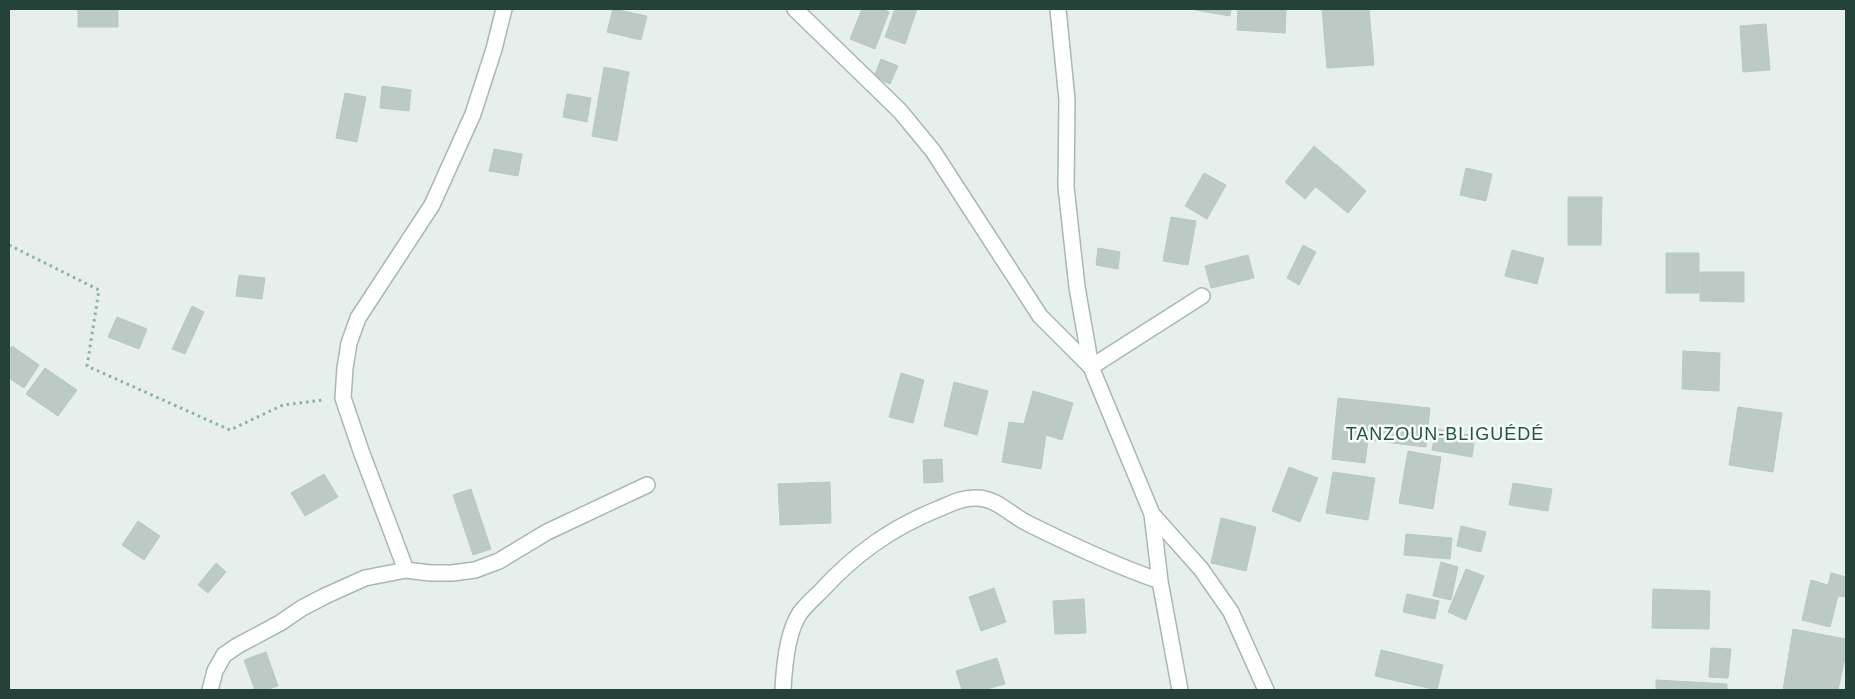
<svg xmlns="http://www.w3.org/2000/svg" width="1855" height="699" font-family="Helvetica,sans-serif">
<rect width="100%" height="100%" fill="#e6efeb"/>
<path fill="#bbcac4" stroke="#b8c9c2" d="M78 9H118V27H78Z
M613 9 647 16 641 40 607 32Z
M862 9H881L889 12 875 49 850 39Z
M895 9H917L905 44 885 37Z
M1195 9H1231L1230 16 1195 10Z
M1238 9H1286L1285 33 1237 30Z
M1322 9H1369L1374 65 1327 68Z
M1766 24 1770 70 1743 72 1740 26Z
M881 59 898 66 890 84 874 77Z
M604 67 629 72 617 141 592 136Z
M382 86 411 90 409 111 380 108Z
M345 93 366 97 357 142 336 138Z
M567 94 591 98 587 122 563 117Z
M1314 146 1335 164 1305 199 1285 182Z
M494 149 522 154 518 176 489 171Z
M1336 164 1366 191 1348 213 1316 187Z
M1466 168 1492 174 1486 201 1460 195Z
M1204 173 1226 185 1207 219 1185 206Z
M1568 197H1602L1601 245H1568Z
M1171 217 1196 221 1188 265 1163 261Z
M1303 245 1316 252 1299 285 1287 278Z
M1098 248 1120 252 1118 269 1096 265Z
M1512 250 1544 258 1537 284 1505 276Z
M1666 253H1699V293H1666Z
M1248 255 1254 278 1211 288 1205 266Z
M1700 272H1744V302L1700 301Z
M239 275 265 278 262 299 236 296Z
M192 306 204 312 185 354 172 349Z
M117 317 147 329 139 349 108 337Z
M12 346 39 365 24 388 9 378V351Z
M1683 351 1720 353 1719 391 1682 389Z
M45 368 77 390 58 416 26 394Z
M901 373 924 380 913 423 889 417Z
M954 382 988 391 977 435 944 426Z
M1033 391 1073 403 1062 440 1046 435 1041 469 1002 462 1009 422 1024 424Z
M1338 398 1430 408 1426 447 1368 440 1365 463 1332 459Z
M1738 407 1782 413 1773 472 1729 465Z
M1436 429 1475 436 1472 457 1432 450Z
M1408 451 1441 457 1433 509 1399 503Z
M942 459 943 482 924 483 923 460Z
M1289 467 1318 478 1300 522 1272 511Z
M1333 472 1375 478 1368 520 1326 513Z
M324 474 338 497 305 516 291 493Z
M830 482 831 523 780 525 778 484Z
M1513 483 1552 489 1548 511 1509 505Z
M471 489 491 549 473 555 453 495Z
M1221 518 1256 527 1246 571 1211 563Z
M138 521 160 536 144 560 122 545Z
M1461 526 1486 532 1481 552 1457 546Z
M1406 534 1452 538 1450 559 1404 555Z
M1441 562 1458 567 1451 600 1433 596Z
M216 563 226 572 208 593 198 585Z
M1466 569 1484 576 1466 620 1448 612Z
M1831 573 1846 577V597L1838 596 1830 627 1802 620 1811 580 1828 585Z
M994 588 1006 622 981 631 969 597Z
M1653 589 1710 591 1709 629 1652 628Z
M1407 594 1439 601 1435 619 1403 612Z
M1084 599 1086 633 1055 634 1053 601Z
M1793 629 1846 639V661L1844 662 1838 690H1783Z
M1711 648 1731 649 1728 678 1709 677Z
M1381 650 1443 665 1437 690 1375 676Z
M266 652 278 686 265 690H255L244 660Z
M997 658 1005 684 983 690H962L956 671Z
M1656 680 1727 684V690H1656Z"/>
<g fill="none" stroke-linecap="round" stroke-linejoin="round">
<g stroke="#a8b8b2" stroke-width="18">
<path id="minor" d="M795 9 900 111 933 151 1040 316 1091 367 1202 296
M1058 9 1067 100 1066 187 1077 287 1091 367 1152 514 1160 581 1180 690
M1152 514 1201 569 1231 612 1266 690
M406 570 361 451 343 398 345 368 349 343 358 318 432 205 473 114 494 49 504 9
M210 690 215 671 224 655 237 646 280 623 302 608 325 596 365 578 406 570 430 573H452L475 570 499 561 547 532 647 485
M783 690C784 668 787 632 800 613 806 605 814 598 821 591 855 554 891 528 938 509 950 504 963 497 977 498 996 498 1011 515 1027 523 1071 545 1114 565 1160 581"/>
</g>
<path stroke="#86b3a5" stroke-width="3" stroke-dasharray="2.5 4" stroke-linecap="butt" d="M9 245 99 290 87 366 230 430 283 405 323 400"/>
<use href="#minor" stroke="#fff" stroke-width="15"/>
</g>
<g text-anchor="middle" stroke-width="5" stroke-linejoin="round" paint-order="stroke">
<g font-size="18" letter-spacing="1" fill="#1f5548" stroke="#f7fbf9">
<text x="1445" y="440">TANZOUN-BLIGUÉDÉ</text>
</g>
</g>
<rect width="1855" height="699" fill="none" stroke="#24423a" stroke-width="20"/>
</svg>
